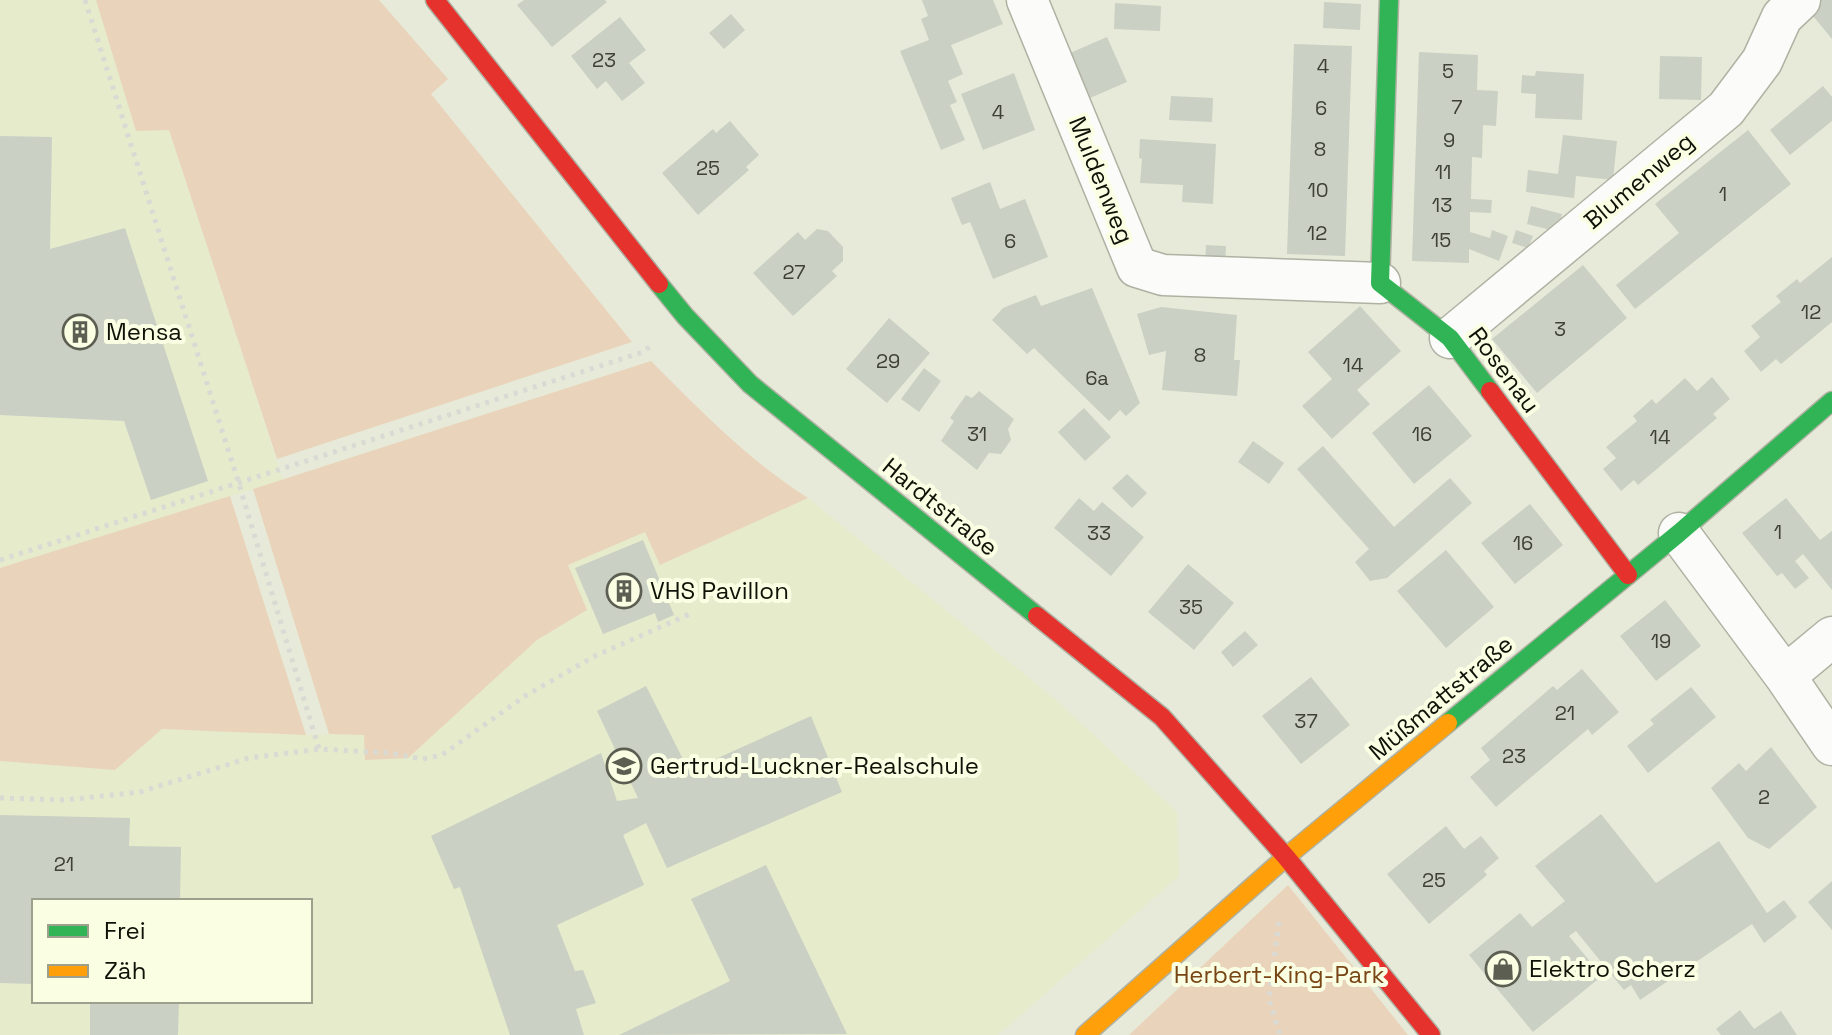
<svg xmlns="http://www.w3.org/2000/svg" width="1832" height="1035" font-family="'Space Grotesk',sans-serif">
<rect width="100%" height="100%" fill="#e7ead8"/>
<path fill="#e6ebcc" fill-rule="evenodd" d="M0 0H96L136 130H169L283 480 0 568V415L124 421 151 499 207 481 125 228 50 249 52 137 0 136Z
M808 498 1055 699 1177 812 1179 876 998 1035H0V761L115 770 162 729 306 735 329 734 364 735 537 640 586 611 568 565 645 532 660 565ZM34 901H310V1001H34Z"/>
<path fill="#e9d4bb" d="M96 0H379L448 79 431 94 632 342 277 459 169 130 136 131Z
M651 361C700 410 749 461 808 498L660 565 645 532 568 565 587 610 537 640 408 758 365 760 364 735 329 734 253 489Z
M230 496 306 735 162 729 115 770 0 761V568Z
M1288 885 1408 1035H1129Z"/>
<path fill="#cad0c3" d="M524 0H605L607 2 552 47 517 5Z
M922 0H993L1003 24 951 45 963 74 948 81 957 102 950 105 965 140 941 150 900 51 929 40 921 19 928 16Z
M1821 0H1832V39L1808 10Z
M1324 2 1361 4 1360 30 1323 28Z
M1115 3 1161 6 1160 31 1114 29Z
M731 14 745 30 724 49 709 33Z
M620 17 646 50 629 63 645 83 622 101 606 81 597 89 571 56Z
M1107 37 1127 82 1090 98 1070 53Z
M1294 44 1352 46 1345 256 1287 254Z
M1419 52 1478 55 1477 90 1498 91 1496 126 1483 125 1482 158 1472 157 1471 199 1492 200 1491 213 1470 212V232L1490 238 1492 230 1508 236 1499 261 1469 249V263L1412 261Z
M1660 56 1702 57 1701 100 1659 99Z
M1536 71 1584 74 1582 120 1535 118 1536 94 1521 93 1522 75 1535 76Z
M1014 73 1035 130 983 150 961 94Z
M1823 86 1832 97V121L1790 155 1770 130Z
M1171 96 1213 98 1212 122 1169 120Z
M730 121 759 155 746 167 749 170 698 215 662 173 713 129 716 133Z
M1748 130 1791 184 1635 309 1616 285 1679 233 1655 204Z
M1563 135 1617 141 1613 180 1576 176 1574 198 1526 192 1528 170 1558 174Z
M0 136 52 137 50 249 125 228 208 481 151 500 124 421 0 415Z
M1140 139 1216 144 1213 204 1182 202 1183 185 1140 183 1142 159 1139 158Z
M990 182 1000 209 1025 199 1048 257 993 279 970 222 962 225 951 198Z
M1531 206 1562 214 1558 232 1527 224Z
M817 229 828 231 843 247V261L832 271 837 276 793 316 753 273 798 232 805 240Z
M1516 230 1533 236 1528 248 1512 243Z
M1206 245 1226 246 1225 266 1205 265Z
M1832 257V322L1781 364 1776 359 1761 372 1744 351 1760 337 1751 326 1781 302 1776 296 1797 279 1800 283Z
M1583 265 1627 318 1537 393 1492 339Z
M1092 288 1140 403 1126 416 1120 410 1109 421 1034 348 1027 354 992 320 1003 308 1036 295 1041 306Z
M1360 306 1401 351 1357 390 1370 404 1332 439 1302 406 1332 379 1308 352Z
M1161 307 1237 315 1234 360H1240L1237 396 1162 390 1166 351 1149 355 1137 314Z
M889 318 930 353 887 403 846 369Z
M924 368 941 381 919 412 901 399Z
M1712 377 1730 399 1713 414 1717 418 1638 485 1634 480 1621 491 1603 469 1616 458 1606 447 1637 421 1633 416 1652 399 1656 404 1685 378 1697 391Z
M1429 385 1472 436 1414 484 1372 433Z
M979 391 1014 419 1008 429 1011 440 1001 454 989 453 977 470 941 441 954 421 950 418 966 395 972 398Z
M1084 408 1111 437 1085 461 1058 432Z
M1253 441 1284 463 1269 484 1238 462Z
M1323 446 1394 527 1450 478 1472 503 1387 578 1370 581 1355 562 1369 549 1297 469Z
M1127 474 1147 493 1132 508 1112 488Z
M1079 498 1094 511 1102 502 1144 537 1111 576 1054 528Z
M1786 498 1820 540 1832 531V590L1803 554 1795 561 1809 578 1795 589 1782 573 1777 576 1742 533Z
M1530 504 1563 545 1515 584 1481 543Z
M643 540 674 615 658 622 655 613 603 634 575 568Z
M1446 550 1494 607 1446 648 1397 591Z
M1188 564 1234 603 1194 650 1148 612Z
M1665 600 1701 646 1656 681 1620 636Z
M1245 631 1258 645 1233 667 1221 652Z
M1582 669 1619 712 1592 735 1588 729 1496 807 1470 777 1490 760 1481 748 1553 686 1557 690Z
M1311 677 1350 725 1301 764 1262 716Z
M646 686 689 771 811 716 842 792 667 868 646 823 623 835 644 885 557 925 575 971 583 970 596 1003 576 1009 584 1035H510L460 887 454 889 431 836 601 753 617 801 638 798 597 711Z
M1691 687 1716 717 1648 773 1627 746 1654 724 1650 720Z
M1771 747 1817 807 1769 849 1748 838 1711 788 1739 763 1746 771Z
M1601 814 1656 883 1719 841 1767 913 1784 900 1797 917 1764 943 1752 924 1640 1000 1631 985 1624 990 1576 931 1569 936 1602 976 1533 1032 1469 955 1520 913 1532 927 1565 901 1535 866Z
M0 815 130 818 129 846 181 847 180 901H34V984L0 983Z
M1446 826 1464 849 1481 836 1499 858 1484 871 1487 875 1429 924 1387 874Z
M766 865 847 1034 619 1035 730 981 691 899Z
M1832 881V930L1808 902Z
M90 1001H179L178 1035H90Z
M1740 1010 1754 1029 1781 1011 1797 1035H1721L1716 1029Z"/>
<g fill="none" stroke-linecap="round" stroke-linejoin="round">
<g stroke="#afb1a3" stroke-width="43">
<path id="street" d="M1027 0 1137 267 1163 275 1380 283
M1450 338 1726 109 1762 61 1782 17 1800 0
M1679 533 1785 676 1832 745
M1785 676 1832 637"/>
</g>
<g stroke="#afb1a3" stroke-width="21">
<path id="fast" d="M1389 0 1380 283 1450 338 1490 391
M659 284 685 316 750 384 1037 616
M1448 723 1679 533 1832 401"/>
</g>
<g stroke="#afb1a3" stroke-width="21">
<path id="slow" d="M1085 1035 1286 857 1448 723"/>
</g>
<g stroke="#afb1a3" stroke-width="21">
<path id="jam" d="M435 0 659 284
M1490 391 1628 575
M1037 616 1162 717 1286 857 1431 1035"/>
</g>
<path stroke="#d9dad4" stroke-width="5" stroke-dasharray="4 6" stroke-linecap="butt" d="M85 0 239 484 319 749
M0 560 643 352 654 343
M0 798 65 800 140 792 249 758 319 749 389 753 423 759 442 755 525 696 595 656 692 613
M1279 922 1269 999 1280 1035"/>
<use href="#street" stroke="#fbfcf9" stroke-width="40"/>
<use href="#fast" stroke="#30b455" stroke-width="18"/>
<use href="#slow" stroke="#ff9f0a" stroke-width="18"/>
<use href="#jam" stroke="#e5322d" stroke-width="18"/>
</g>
<defs>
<g id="building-ring" transform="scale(1.8)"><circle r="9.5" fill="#faffe4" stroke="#5b5e50" stroke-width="1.5"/><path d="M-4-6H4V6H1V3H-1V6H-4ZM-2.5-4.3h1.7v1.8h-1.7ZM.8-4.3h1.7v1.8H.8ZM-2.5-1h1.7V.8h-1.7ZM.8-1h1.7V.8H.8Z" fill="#5b5e50"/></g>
<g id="school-ring" transform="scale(1.8)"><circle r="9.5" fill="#faffe4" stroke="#5b5e50" stroke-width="1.5"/><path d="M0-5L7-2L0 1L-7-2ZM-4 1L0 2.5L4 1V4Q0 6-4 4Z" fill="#5b5e50"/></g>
<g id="shop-ring" transform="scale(1.8)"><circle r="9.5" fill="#faffe4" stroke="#5b5e50" stroke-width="1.5"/><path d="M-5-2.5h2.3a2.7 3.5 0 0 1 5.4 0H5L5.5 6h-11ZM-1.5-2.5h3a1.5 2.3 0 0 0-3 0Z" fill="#5b5e50"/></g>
</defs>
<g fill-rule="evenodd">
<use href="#building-ring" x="80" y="332"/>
<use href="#building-ring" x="624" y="591"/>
<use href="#school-ring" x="624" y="766"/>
<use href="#shop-ring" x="1503" y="969"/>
</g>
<g text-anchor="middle" stroke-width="8" stroke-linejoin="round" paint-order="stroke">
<g font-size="20" fill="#3e4236">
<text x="604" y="67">23</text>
<text x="1323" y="73">4</text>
<text x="1448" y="78">5</text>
<text x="1457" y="114">7</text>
<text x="1321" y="115">6</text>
<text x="998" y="119">4</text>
<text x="1449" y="147">9</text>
<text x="1320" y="156">8</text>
<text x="708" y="175">25</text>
<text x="1443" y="179">11</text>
<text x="1318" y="197">10</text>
<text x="1723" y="201">1</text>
<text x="1442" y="212">13</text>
<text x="1317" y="240">12</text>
<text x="1441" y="247">15</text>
<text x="1010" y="248">6</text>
<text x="794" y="279">27</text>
<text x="1811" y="319">12</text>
<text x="1560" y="336">3</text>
<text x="1200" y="362">8</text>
<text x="888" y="368">29</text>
<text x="1353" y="372">14</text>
<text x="1097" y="385">6a</text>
<text x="977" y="441">31</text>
<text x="1422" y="441">16</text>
<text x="1660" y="444">14</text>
<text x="1778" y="539">1</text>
<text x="1099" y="540">33</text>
<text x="1523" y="550">16</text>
<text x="1191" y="614">35</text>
<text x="1661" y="648">19</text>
<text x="1565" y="720">21</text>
<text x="1306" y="728">37</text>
<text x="1514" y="763">23</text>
<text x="1764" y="804">2</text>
<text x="64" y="871">21</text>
<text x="1434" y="887">25</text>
</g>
<g font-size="24" fill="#101207" stroke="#faffe4">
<text transform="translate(1101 180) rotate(68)" y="8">Muldenweg</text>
<text transform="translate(1639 181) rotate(-40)" y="8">Blumenweg</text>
<text transform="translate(1504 370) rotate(53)" y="8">Rosenau</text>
<text transform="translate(940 507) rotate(39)" y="8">Hardtstraße</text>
<text transform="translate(1441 698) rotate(-40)" y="8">Müßmattstraße</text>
</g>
<g font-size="24" fill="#101207" stroke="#faffe4" text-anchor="start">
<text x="106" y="340">Mensa</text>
<text x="650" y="599">VHS Pavillon</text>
<text x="650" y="774">Gertrud-Luckner-Realschule</text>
<text x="1529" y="977">Elektro Scherz</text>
</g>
<g font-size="24" fill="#784515" stroke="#faffe4">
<text x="1279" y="983">Herbert-King-Park</text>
</g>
</g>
<rect x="32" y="899" width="280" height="104" fill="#faffe4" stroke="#9ca08c" stroke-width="2"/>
<rect x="48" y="925" width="40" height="12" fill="#30b455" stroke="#9ca08c" stroke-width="2"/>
<text x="104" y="939" font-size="24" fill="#101207">Frei</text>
<rect x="48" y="965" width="40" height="12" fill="#ff9f0a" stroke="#9ca08c" stroke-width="2"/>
<text x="104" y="979" font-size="24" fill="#101207">Zäh</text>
</svg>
